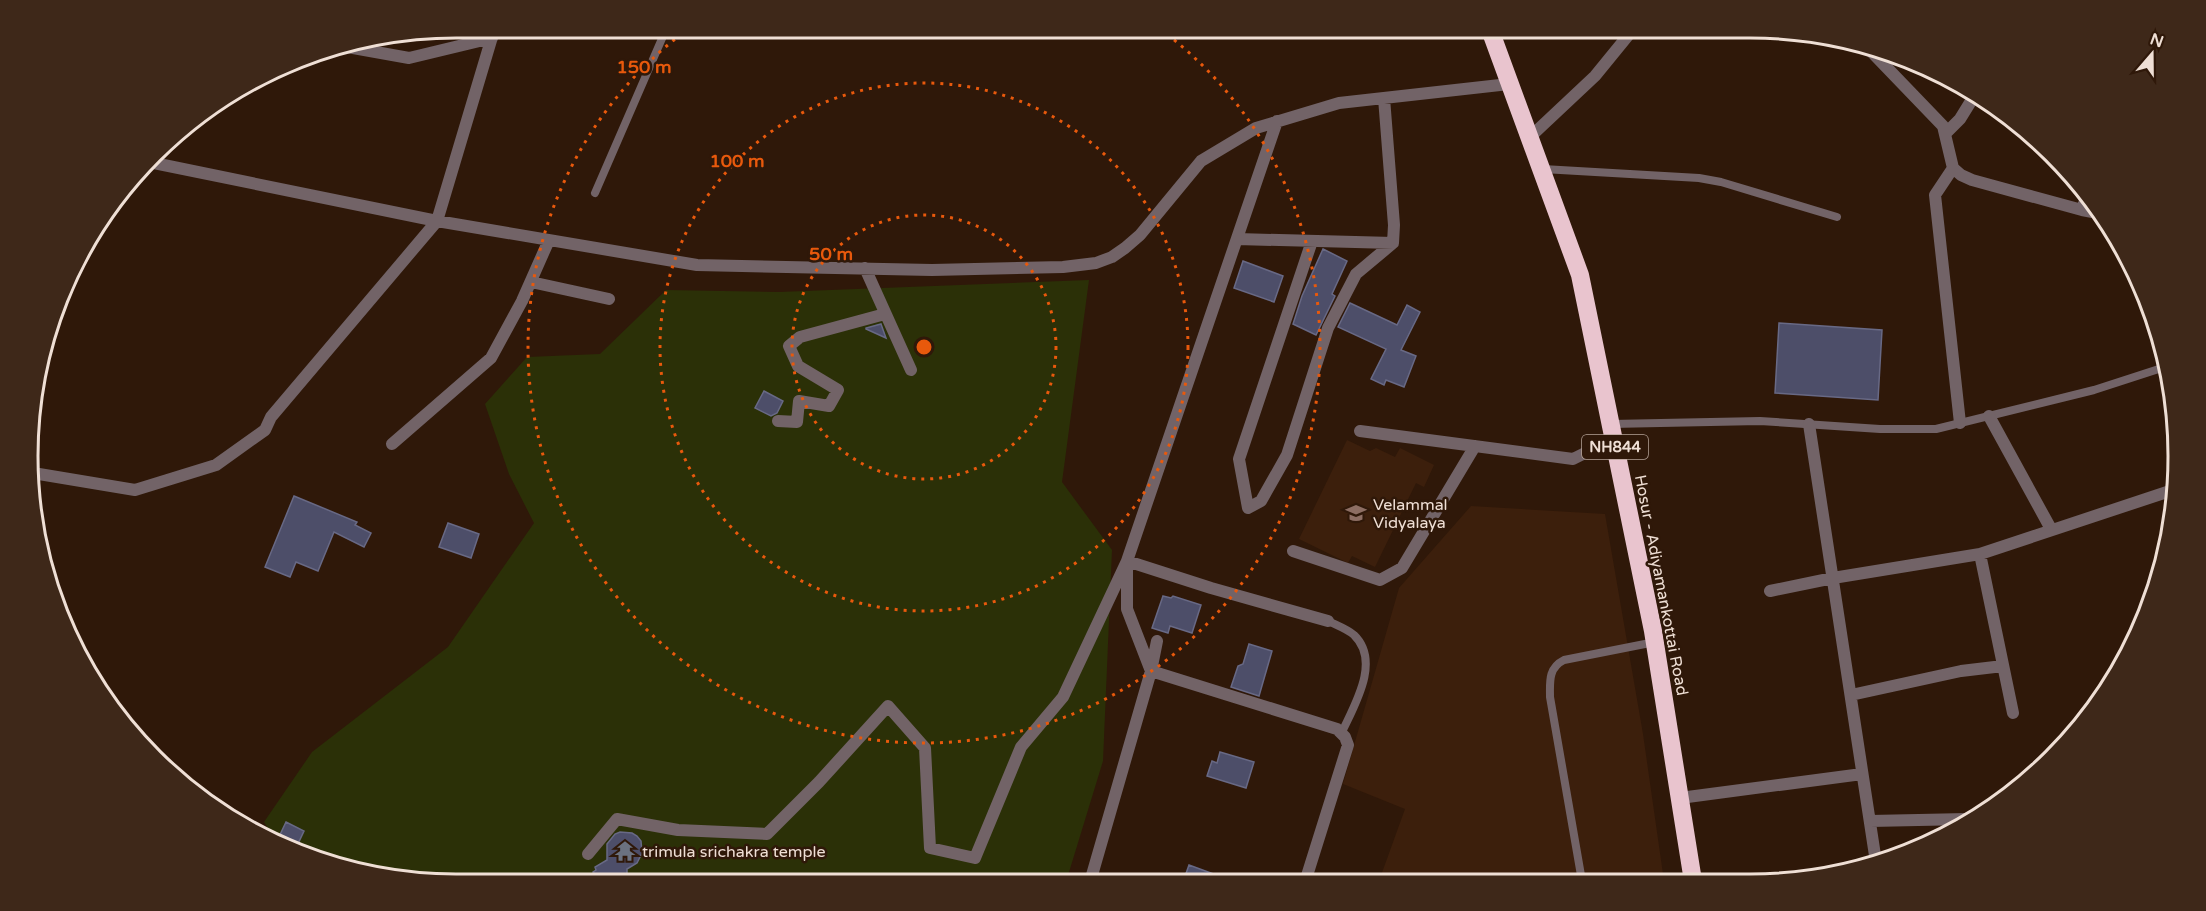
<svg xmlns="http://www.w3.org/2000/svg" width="2206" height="911" font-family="'Varela Round',sans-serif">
<rect width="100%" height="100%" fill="#2f1809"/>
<path fill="#3c1f0c" d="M1347 440 1370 451 1376 448 1395 457 1400 448 1434 465 1424 487 1416 483 1375 567 1352 556 1348 563 1299 539Z
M1471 506 1605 514 1643 734 1664 881H1379L1405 809 1343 784 1399 588Z"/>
<path fill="#2b3007" d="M1089 280 1062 482 1112 550 1103 761 1066 882 456 884 318 861 274 838 264 822 312 752 448 647 534 523 509 474 485 404 527 357 600 354 666 290 779 292Z"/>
<path fill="#4d4e69" stroke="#686985" stroke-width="1.5" d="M1323 249 1347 261 1332 294 1335 296 1316 335 1293 324 1302 296Z
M1243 261 1283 276 1274 302 1234 288Z
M1350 303 1397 325 1407 305 1420 312 1401 350 1416 356 1404 387 1386 380 1384 385 1371 379 1386 349 1338 327Z
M1779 323 1882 330 1878 400 1775 393Z
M881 324 886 338 866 329V328Z
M764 391 783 401 777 413 771 416 755 408Z
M294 496 357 522 355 525 371 533 364 547 334 532 318 571 296 562 290 577 265 567Z
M448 523 479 534 471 558 439 547Z
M1163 596 1171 598 1173 596 1201 605 1192 633 1170 626 1168 633 1152 628Z
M1249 644 1272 651 1259 696 1231 687 1238 666 1243 664Z
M1220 752 1254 762 1246 788 1207 776 1212 761 1217 763Z
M286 822 304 831 296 848 278 839Z
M620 832 632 833 637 836 641 841 642 853 637 863 627 869V882H605L593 872 596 870 595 867 607 860V844L615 834Z
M1189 865 1230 880V882H1183Z"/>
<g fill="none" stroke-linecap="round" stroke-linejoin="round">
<path stroke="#726367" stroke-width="8" d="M1543 169 1699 178 1721 182 1837 217
M595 193 667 27
M1611 424 1760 421 1880 429H1936L2094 390 2168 366
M1328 621C1336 625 1347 629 1354 635 1381 661 1355 704 1342 732
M1582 881 1550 697C1550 682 1548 668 1564 660L1655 642"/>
<path stroke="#726367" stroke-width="12" d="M342 46 409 58 492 38
M1866 46 1943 126 1953 168 1961 175 1972 180 2082 210 2103 214
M1277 121 1127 561V609L1151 671 1337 729 1345 737 1348 745 1305 882
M1945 134 1960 119 1976 93
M1529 138 1595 76 1635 27
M149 162 437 221 697 265 932 270 1063 267 1096 263 1112 257 1125 248 1140 235 1201 161 1256 128 1339 103 1509 84
M1953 168 1935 195 1960 423
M2082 210 2088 192
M1237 239 1393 243
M1312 241 1239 459 1248 508 1261 501 1287 455 1328 328 1356 274 1393 243 1394 225 1384 98
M865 268 911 370
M531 282 609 299
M1989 416 2051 529
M778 421 797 422 799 401 829 406 838 390 798 366 789 346 800 337 885 314
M1809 424 1876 862
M1360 431 1573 459 1613 439
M392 444 491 358 522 301 549 240
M33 473 135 490 216 465 265 430 271 417 437 221 495 27
M1293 551 1380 580 1402 568 1475 446
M1980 554 2013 713
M1770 591 1833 578 1980 554 2176 489
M1851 695 1961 671 2003 666
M1680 798 1862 774
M1870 821 1967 819
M588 854 617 819 678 830 767 834 819 782 888 706 925 748 930 848 975 858 1021 747 1063 697 1127 561 1211 588 1328 621
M1090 882 1151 671 1157 641"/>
<path stroke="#e9c4ce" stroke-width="18" d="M1489 27 1580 275 1653 631 1693 881"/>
</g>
<g fill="none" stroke="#e8590c" stroke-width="3" stroke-dasharray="3 6">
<circle cx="924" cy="347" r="132"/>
<circle cx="924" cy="347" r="264"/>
<path d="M1160 29A396 396 0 1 1 688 29"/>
</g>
<defs>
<g id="school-bare" transform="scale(1.62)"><path d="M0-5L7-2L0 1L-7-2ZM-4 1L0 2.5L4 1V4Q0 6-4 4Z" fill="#8d6e63" stroke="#2f1809" stroke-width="2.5" paint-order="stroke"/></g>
<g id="temple-bare" transform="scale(1.62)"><path d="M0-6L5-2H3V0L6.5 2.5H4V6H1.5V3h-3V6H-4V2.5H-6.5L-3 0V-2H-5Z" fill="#6b7280" stroke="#2f1809" stroke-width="2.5" paint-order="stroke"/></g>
</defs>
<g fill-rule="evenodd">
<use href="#school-bare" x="1356" y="513"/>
<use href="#temple-bare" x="625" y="851"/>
</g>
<g text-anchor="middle" stroke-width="5" stroke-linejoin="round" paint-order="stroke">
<rect fill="#2f1809" stroke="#b5a398" stroke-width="1.5" x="1582" y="435" width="66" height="24" rx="4.5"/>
<g font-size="15" font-weight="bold" fill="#efdfd5">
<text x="1615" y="452">NH844</text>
</g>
<g font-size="16" fill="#efdfd5" stroke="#2f1809" text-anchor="start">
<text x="1373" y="510">Velammal<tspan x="1373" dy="18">Vidyalaya</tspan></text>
<text x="642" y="857">trimula srichakra temple</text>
</g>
<g font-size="16" fill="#efdfd5" stroke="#2f1809">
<text transform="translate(1662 585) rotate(79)" y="6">Hosur - Adiyamankottai Road</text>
</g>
</g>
<path d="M0 0H2206V911H0ZM456 38H1750A418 418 0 0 1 2168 456V456A418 418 0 0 1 1750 874H456A418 418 0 0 1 38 456V456A418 418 0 0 1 456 38Z" fill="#3e2819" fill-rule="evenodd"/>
<path fill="none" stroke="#efdfd5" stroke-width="3" d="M456 38H1750A418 418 0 0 1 2168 456V456A418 418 0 0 1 1750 874H456A418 418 0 0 1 38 456V456A418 418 0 0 1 456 38Z"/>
<circle cx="924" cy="347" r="9" fill="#e8590c" stroke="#2f1809" stroke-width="3"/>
<g font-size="18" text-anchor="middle" font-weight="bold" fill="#e8590c" stroke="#2f1809" stroke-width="5" stroke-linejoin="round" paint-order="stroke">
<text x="644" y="73">150 m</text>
<text x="737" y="167">100 m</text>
<text x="831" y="260">50 m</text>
</g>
<g transform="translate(2152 54) rotate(20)" stroke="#2f1809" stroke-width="4.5" paint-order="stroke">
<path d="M0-4.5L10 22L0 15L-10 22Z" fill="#efdfd5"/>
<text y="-9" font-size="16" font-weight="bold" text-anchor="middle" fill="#efdfd5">N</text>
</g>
</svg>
